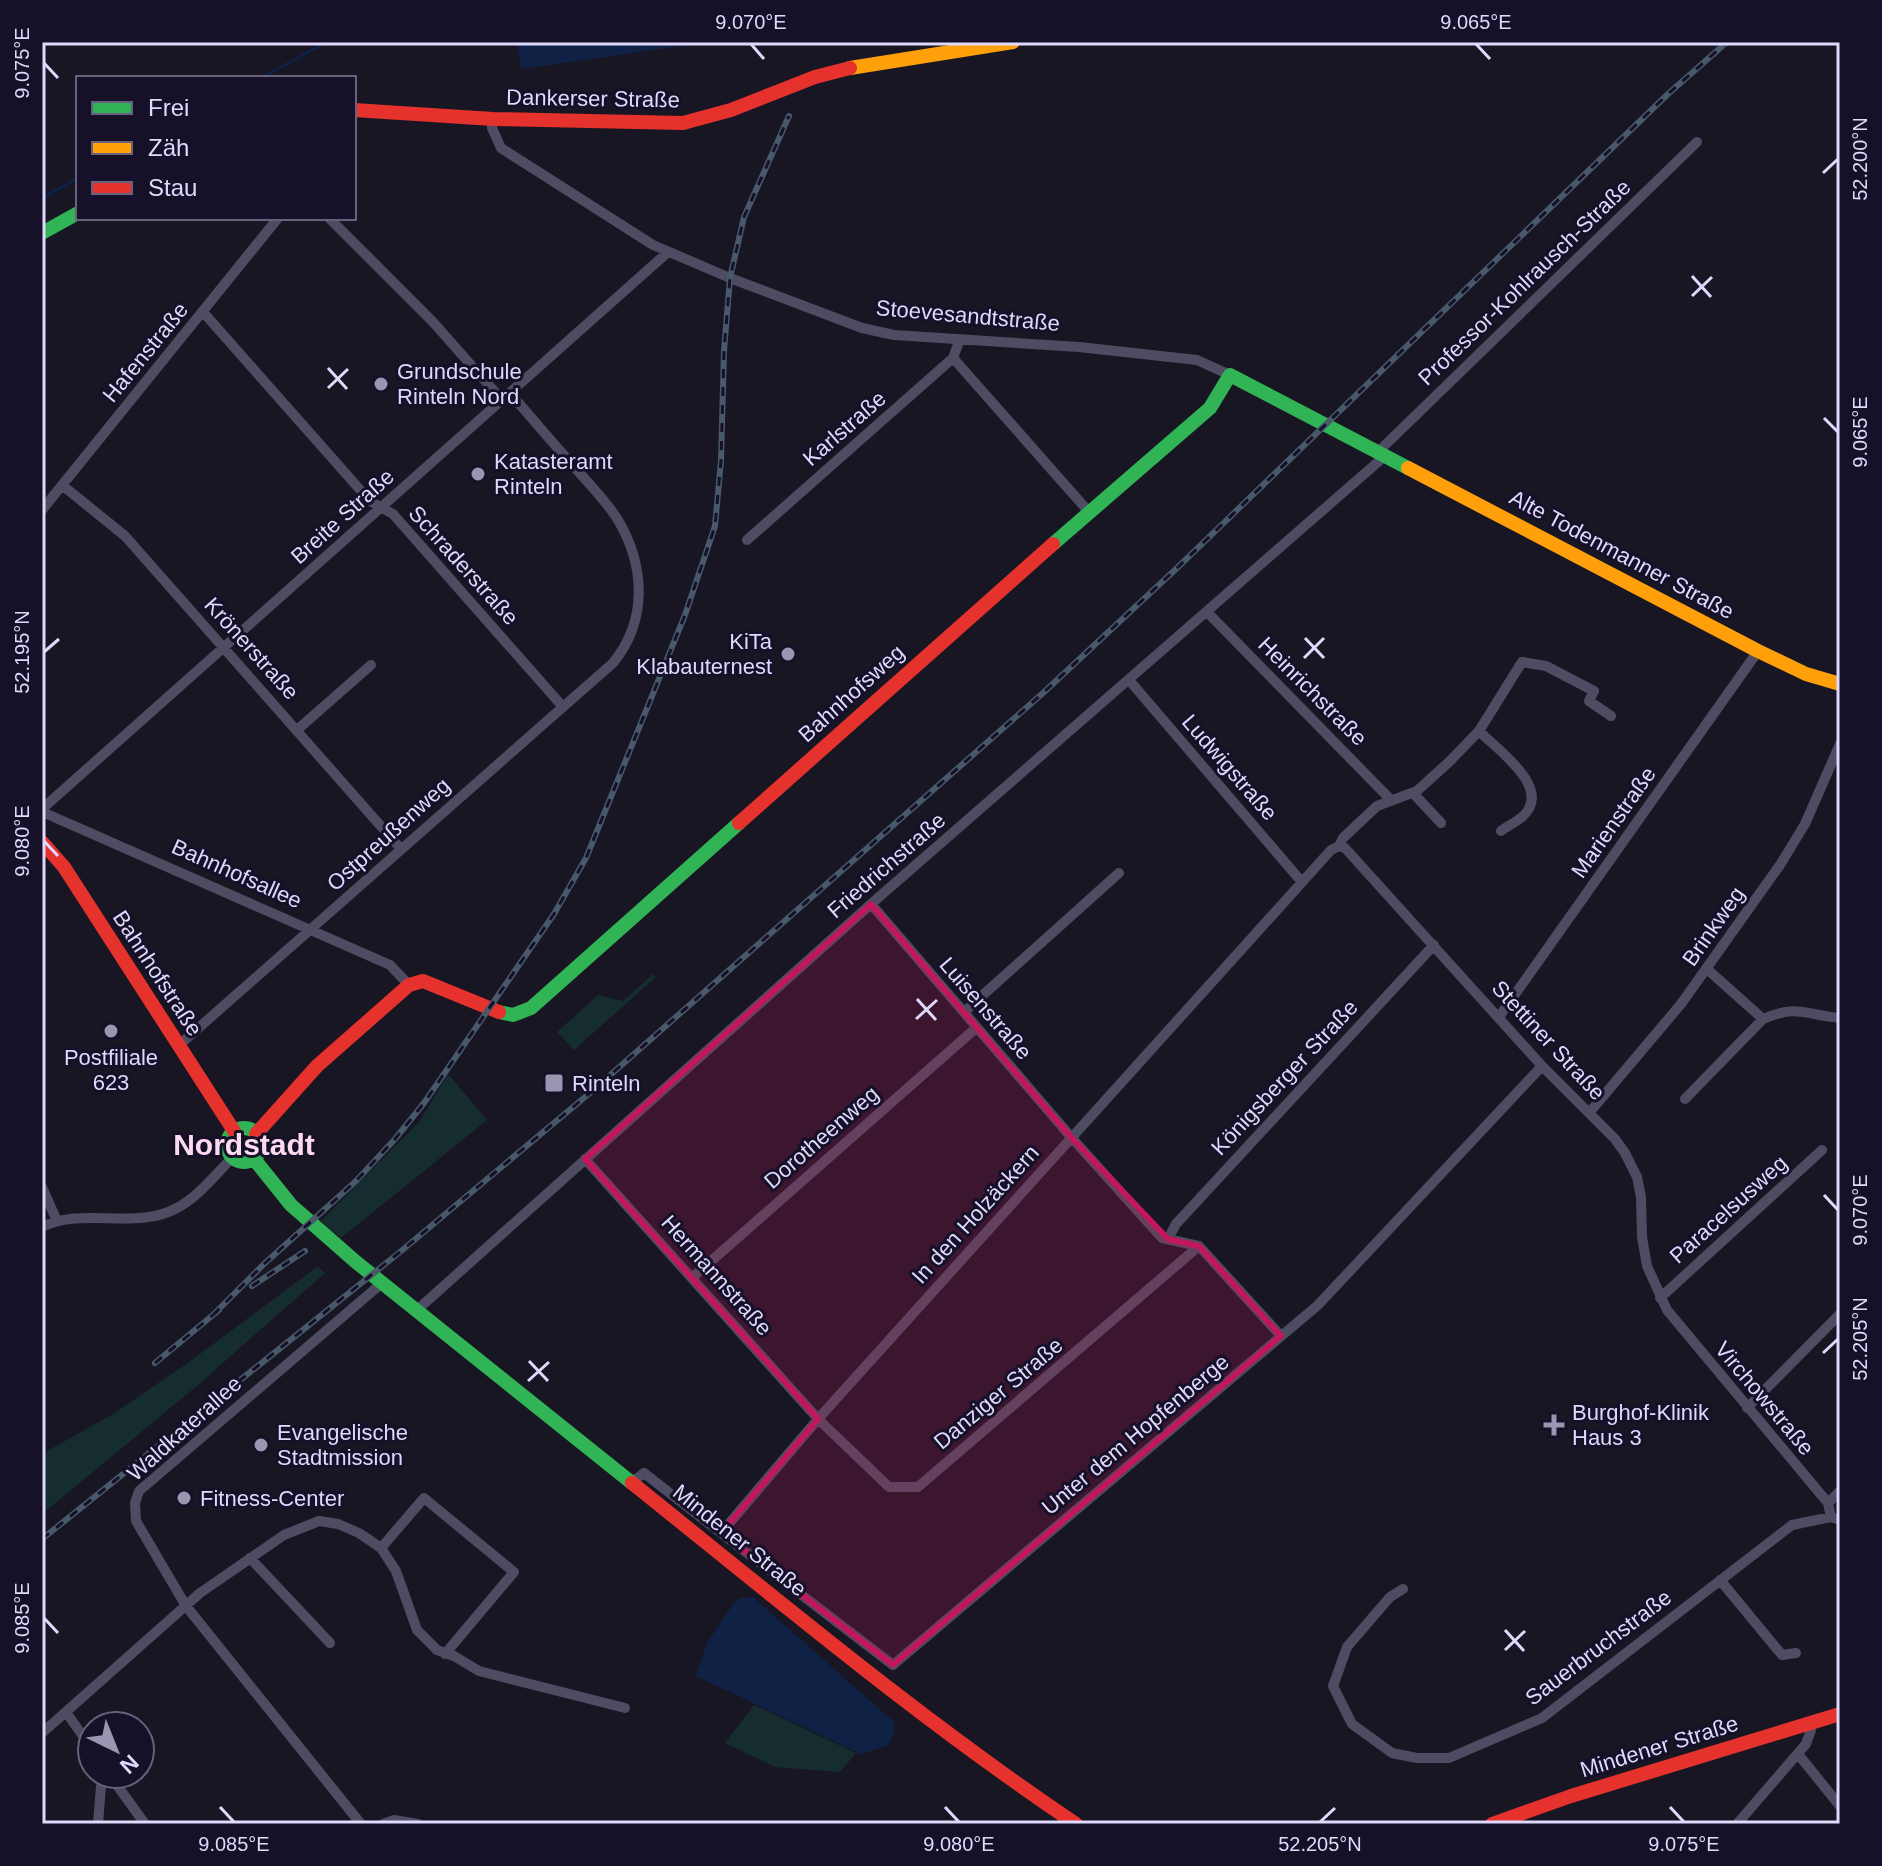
<svg xmlns="http://www.w3.org/2000/svg" width="1882" height="1866" font-family="Arial,sans-serif">
<rect width="100%" height="100%" fill="#191623"/>
<path fill="#152d2f" d="M653 974 656 977 574 1050 557 1032 598 995 623 1001Z
M448 1074 487 1120 341 1238 321 1221 420 1121Z
M318 1266 325 1273 198 1385 42 1514V1454L113 1414 185 1365Z
M754 1705 856 1753 840 1772 775 1767 725 1743Z"/>
<path fill="#102146" d="M517 42H709L521 69Z
M753 1597 894 1722V1733L888 1745 861 1754 696 1676 707 1643 735 1601 741 1598Z"/>
<g fill="none" stroke-linecap="round" stroke-linejoin="round">
<path stroke="#102146" stroke-width="3" d="M261 78 327 42
M42 198 78 178"/>
<path stroke="#4e4c62" stroke-width="10" d="M493 119 492 128 501 148 653 245 730 278 862 328 894 335 1079 347 1197 360 1230 375
M329 218 433 322 502 400
M203 312 370 501 393 514 563 707
M953 358 1089 512
M1379 451 1697 142
M62 485 125 536 401 849
M42 510 278 218
M747 540 953 358 960 339
M1207 612 1390 799
M1129 680 1301 881
M297 730 371 665
M1479 731C1499 751 1554 789 1522 817 1516 822 1508 826 1501 831
M1413 793 1441 823
M1339 846 1345 848 1542 1066 1615 1139 1625 1153 1637 1177 1641 1197 1642 1237 1647 1266 1667 1310 1828 1503 1831 1517 1840 1520
M871 904 1071 1137 1162 1238 1199 1246 1281 1336
M1708 970 1763 1019C1797 1004 1806 1015 1840 1018
M409 985 390 965 47 814 42 809 668 252
M964 1012 1119 873
M1499 1017 1758 651
M178 1046 613 663C648 620 645 566 618 520 605 499 586 481 571 463 550 440 530 416 510 393
M1685 1099 1763 1019
M1589 1113 1681 1004 1780 865 1805 824 1840 744
M585 1159 818 1419 889 1487H918L1199 1246
M42 1187 57 1221
M42 1227C84 1206 135 1231 177 1208 198 1197 215 1175 232 1158
M1168 1239 1176 1224 1434 945
M693 1277 976 1028
M1660 1298 1822 1150
M417 1310 871 904 1386 455
M1747 1408 1840 1314
M632 1482 644 1473 721 1533 818 1419 1331 850 1339 846 1343 838 1377 806 1417 791 1450 761 1479 731 1522 662 1546 666 1594 691 1589 701 1611 716
M1828 1503 1840 1491
M721 1533 893 1665 1318 1305 1542 1066
M381 1548 424 1498 514 1572 445 1654
M250 1558 330 1643
M1720 1580 1782 1655 1796 1653
M1403 1589 1390 1597 1347 1647 1333 1686 1352 1724 1392 1753 1417 1758H1449L1542 1718 1792 1525 1831 1517
M66 1712 92 1749
M42 1733 200 1593 284 1535 319 1521 338 1524 359 1533 381 1548 396 1571 417 1630 437 1650 454 1656 479 1671 625 1708
M1798 1754 1840 1806
M109 1774 145 1824
M98 1824 102 1774
M361 1824 186 1606 136 1521 135 1503 139 1491 382 1283
M383 1824 394 1820 418 1824
M1737 1824 1806 1744 1811 1730 1810 1723"/>
<path stroke="#30b455" stroke-width="14" d="M42 233 78 213
M1053 544 1210 408 1230 375 1408 468
M499 1012 513 1015 531 1008 739 823
M227 1145a17 17 0 1 1 34 0a17 17 0 1 1-34 0Z
M254 1159 291 1205 356 1262 632 1483"/>
<path stroke="#ff9f0a" stroke-width="14" d="M850 68 1013 42
M1408 468 1758 651 1806 674 1840 684"/>
<path stroke="#e5322d" stroke-width="14" d="M354 110 493 119 683 123 731 110 815 77 850 68
M739 823 1053 544
M42 842 64 867 234 1131
M256 1134 317 1066 409 985 423 981 499 1012
M632 1483C778 1600 921 1720 1076 1824
M1492 1824 1571 1796 1840 1714"/>
<g stroke="#47596b" stroke-width="6">
<path id="rail" d="M252 1286 305 1251
M213 1315 264 1264 356 1181 395 1139 424 1103 554 914 586 858 685 615 715 526 721 461 724 351 730 278 744 217 789 116
M155 1363 219 1310
M42 1539 400 1252 591 1092 1043 693 1177 568 1669 93 1727 42"/>
</g>
<use href="#rail" stroke="#161128" stroke-width="3" stroke-dasharray="9" stroke-linecap="butt"/>
</g>
<path fill="#c2185b" fill-opacity="0.2" stroke="#c2185b" stroke-width="6" stroke-linejoin="round" d="M871 904 1071 1137 1168 1239 1199 1246 1281 1336 893 1665 721 1533 818 1419 585 1159Z"/>
<path fill="none" stroke="#dfd9fd" stroke-width="3" d="M751 44 764 59M1476 44 1490 59M44 63 58 78M1823 173 1838 159M1692 276 1711 297M1692 296 1712 277M328 368 347 389M328 388 348 369M1824 418 1838 432M1305 638 1324 658M44 652 59 639M1304 658 1324 638M44 841 58 856M917 999 936 1020M916 1019 937 1000M1824 1195 1838 1210M1823 1353 1838 1339M529 1361 548 1381M528 1381 549 1362M44 1618 58 1633M1505 1630 1524 1651M1505 1650 1525 1631M220 1807 234 1822M945 1807 959 1822M1670 1807 1684 1822M1320 1822 1335 1808"/>
<g fill="#9a95b1" stroke="#161128" stroke-width="3">
<circle cx="381" cy="384" r="8"/>
<circle cx="478" cy="474" r="8"/>
<circle cx="788" cy="654" r="8"/>
<circle cx="111" cy="1031" r="8"/>
<rect x="544" y="1073" width="20" height="20" rx="4"/>
<path d="M1550 1413h8v8h8v8h-8v8h-8v-8h-8v-8h8z"/>
<circle cx="261" cy="1445" r="8"/>
<circle cx="184" cy="1498" r="8"/>
</g>
<g text-anchor="middle" stroke-width="6" stroke-linejoin="round" paint-order="stroke">
<g font-size="22" fill="#dfd9fd" stroke="#161128">
<text transform="translate(593 98) rotate(1)" y="8">Dankerser Straße</text>
<text transform="translate(1524 282) rotate(-44)" y="8">Professor-Kohlrausch-Straße</text>
<text transform="translate(968 315) rotate(5)" y="8">Stoevesandtstraße</text>
<text transform="translate(145 352) rotate(-51)" y="8">Hafenstraße</text>
<text transform="translate(844 428) rotate(-41)" y="8">Karlstraße</text>
<text transform="translate(342 516) rotate(-42)" y="8">Breite Straße</text>
<text transform="translate(1622 554) rotate(28)" y="8">Alte Todenmanner Straße</text>
<text transform="translate(464 565) rotate(48)" y="8">Schraderstraße</text>
<text transform="translate(252 648) rotate(48)" y="8">Krönerstraße</text>
<text transform="translate(1313 691) rotate(45)" y="8">Heinrichstraße</text>
<text transform="translate(851 693) rotate(-42)" y="8">Bahnhofsweg</text>
<text transform="translate(1230 767) rotate(49)" y="8">Ludwigstraße</text>
<text transform="translate(1613 822) rotate(-55)" y="8">Marienstraße</text>
<text transform="translate(388 834) rotate(-42)" y="8">Ostpreußenweg</text>
<text transform="translate(886 865) rotate(-41)" y="8">Friedrichstraße</text>
<text transform="translate(237 873) rotate(24)" y="8">Bahnhofsallee</text>
<text transform="translate(1713 926) rotate(-55)" y="8">Brinkweg</text>
<text transform="translate(158 973) rotate(57)" y="8">Bahnhofstraße</text>
<text transform="translate(986 1008) rotate(49)" y="8">Luisenstraße</text>
<text transform="translate(1549 1040) rotate(47)" y="8">Stettiner Straße</text>
<text transform="translate(1284 1077) rotate(-47)" y="8">Königsberger Straße</text>
<text transform="translate(821 1137) rotate(-41)" y="8">Dorotheenweg</text>
<text transform="translate(1728 1209) rotate(-42)" y="8">Paracelsusweg</text>
<text transform="translate(975 1214) rotate(-48)" y="8">In den Holzäckern</text>
<text transform="translate(717 1275) rotate(48)" y="8">Hermannstraße</text>
<text transform="translate(998 1393) rotate(-40)" y="8">Danziger Straße</text>
<text transform="translate(1765 1398) rotate(50)" y="8">Virchowstraße</text>
<text transform="translate(184 1428) rotate(-42)" y="8">Waldkaterallee</text>
<text transform="translate(1135 1434) rotate(-40)" y="8">Unter dem Hopfenberge</text>
<text transform="translate(740 1540) rotate(39)" y="8">Mindener Straße</text>
<text transform="translate(1598 1647) rotate(-37)" y="8">Sauerbruchstraße</text>
<text transform="translate(1659 1746) rotate(-17)" y="8">Mindener Straße</text>
</g>
<g font-size="22" fill="#dfd9fd" stroke="#161128" text-anchor="start">
<text x="397" y="379">Grundschule<tspan x="397" dy="25">Rinteln Nord</tspan></text>
<text x="494" y="469">Katasteramt<tspan x="494" dy="25">Rinteln</tspan></text>
<text x="772" y="649" text-anchor="end">KiTa<tspan x="772" dy="25">Klabauternest</tspan></text>
<text x="111" y="1065" text-anchor="middle">Postfiliale<tspan x="111" dy="25">623</tspan></text>
<text x="572" y="1091">Rinteln</text>
<text x="1572" y="1420">Burghof-Klinik<tspan x="1572" dy="25">Haus 3</tspan></text>
<text x="277" y="1440">Evangelische<tspan x="277" dy="25">Stadtmission</tspan></text>
<text x="200" y="1506">Fitness-Center</text>
</g>
<g font-size="30" font-weight="bold" fill="#fddbef" stroke="#161128">
<text x="244" y="1155">Nordstadt</text>
</g>
</g>
<rect width="1882" height="1866" fill="none" stroke="#161128" stroke-width="88"/>
<rect x="76" y="76" width="280" height="144" fill="#161128" stroke="#66617d" stroke-width="2"/>
<rect x="92" y="102" width="40" height="12" fill="#30b455" stroke="#66617d" stroke-width="2"/>
<text x="148" y="116" font-size="24" fill="#dfd9fd">Frei</text>
<rect x="92" y="142" width="40" height="12" fill="#ff9f0a" stroke="#66617d" stroke-width="2"/>
<text x="148" y="156" font-size="24" fill="#dfd9fd">Zäh</text>
<rect x="92" y="182" width="40" height="12" fill="#e5322d" stroke="#66617d" stroke-width="2"/>
<text x="148" y="196" font-size="24" fill="#dfd9fd">Stau</text>
<g transform="translate(116 1750) rotate(137)"><circle r="38" fill="#161128" stroke="#66617d" stroke-width="2"/>
<path d="M0-6L14 30L0 20L-14 30Z" fill="#9a95b1"/>
<text y="-12" font-size="22" font-weight="bold" text-anchor="middle" fill="#dfd9fd">N</text>
</g>
<rect x="44" y="44" width="1794" height="1778" fill="none" stroke="#dfd9fd" stroke-width="3"/>
<g font-size="20" text-anchor="middle" fill="#dfd9fd">
<text x="751" y="29">9.070°E</text>
<text x="1476" y="29">9.065°E</text>
<text transform="translate(22 63) rotate(-90)" y="7">9.075°E</text>
<text transform="translate(1860 159) rotate(-90)" y="7">52.200°N</text>
<text transform="translate(1860 432) rotate(-90)" y="7">9.065°E</text>
<text transform="translate(22 652) rotate(-90)" y="7">52.195°N</text>
<text transform="translate(22 841) rotate(-90)" y="7">9.080°E</text>
<text transform="translate(1860 1210) rotate(-90)" y="7">9.070°E</text>
<text transform="translate(1860 1339) rotate(-90)" y="7">52.205°N</text>
<text transform="translate(22 1618) rotate(-90)" y="7">9.085°E</text>
<text x="234" y="1851">9.085°E</text>
<text x="959" y="1851">9.080°E</text>
<text x="1320" y="1851">52.205°N</text>
<text x="1684" y="1851">9.075°E</text>
</g>
</svg>
